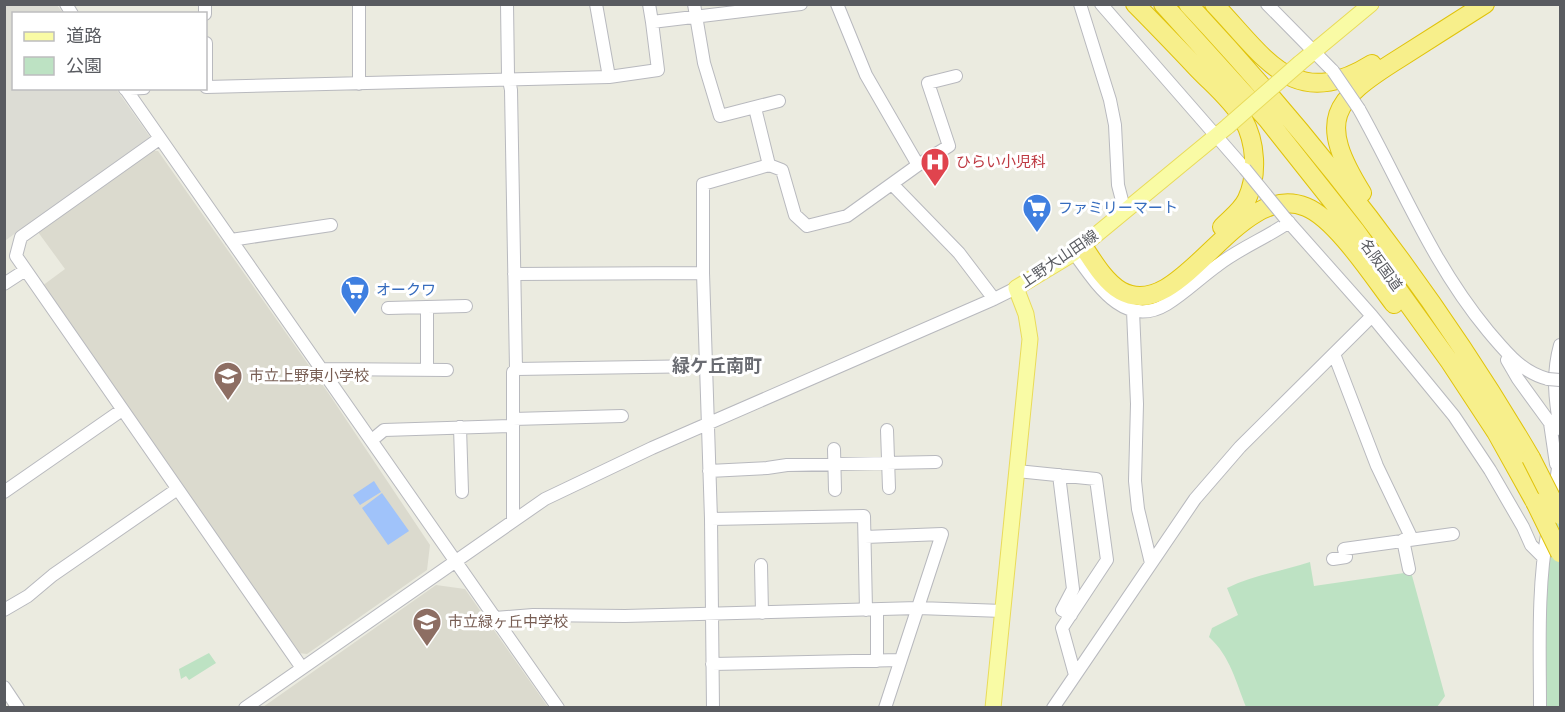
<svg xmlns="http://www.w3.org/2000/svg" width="1565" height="712" font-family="Mulish,'Noto Sans JP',sans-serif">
<rect width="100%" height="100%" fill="#ebebe0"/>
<path fill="#dcdcd4" d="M5 4 57 5 63 13 14 14V88L116 89 150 137 6 240 5 252Z"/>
<path fill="#dbdace" d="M151 151H158L329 394 430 545 427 570 307 654 298 653 42 286 65 269 38 232Z
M436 585 465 589 548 707H263Z"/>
<path fill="#bde2c3" d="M1560 496V707L1544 708 1546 611 1549 563Z
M1310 562 1314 586 1411 572 1445 696 1437 707H1246C1236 682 1230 656 1209 637L1212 628 1238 615 1227 588C1254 575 1283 571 1310 562Z
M209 653 216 663 189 680 186 676 181 679 179 669Z"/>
<path fill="#a0c3fa" d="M374 481 381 492 360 505 353 495Z
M382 493 409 531 388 545 362 508Z"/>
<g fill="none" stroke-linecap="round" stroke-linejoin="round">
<g stroke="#b8b9be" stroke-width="14">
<path id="minor" d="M66 4 72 14
M205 4V14
M359 4V84
M507 4 508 75 511 90 516 369 513 372V520
M596 4 609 77
M649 4 652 22
M694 4 704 63 720 116 779 101
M1080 4 1110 100 1115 125 1118 185 1125 212
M1101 4 1245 169
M1267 4 1333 71
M206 43V86
M206 87 609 77 658 70 652 22 801 4
M125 88 558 708
M125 89 144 88
M1359 109C1402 186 1431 262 1488 331 1506 352 1521 372 1548 379
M159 139 21 237 16 256 302 668
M769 165 782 170 795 215 807 226 847 216 918 165 866 75 837 4
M918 165 949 146 928 83 956 76
M892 184 959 253 994 299
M1285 218 1372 316 1454 416 1490 470 1523 527 1531 545 1543 557
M231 240 331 225
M1074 253C1096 283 1124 330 1167 304 1185 293 1201 277 1218 265 1240 248 1266 238 1289 222
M514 274 703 273
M4 284 24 271
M427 307V370
M388 308 466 306
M1133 311 1137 404 1135 481 1138 509 1151 563
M1560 345C1552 374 1555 400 1560 429
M1334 354 1377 466 1412 539
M1507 360 1518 379 1550 423 1556 464
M320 369 447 370
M516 369 706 366
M513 419 622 416
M460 427 462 492
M887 430 889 488
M372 440 384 430 511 426
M834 449 835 490
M709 471 767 468 787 465 936 462
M1017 471 1096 479 1107 560 1062 628 1075 675
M1059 475 1073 589 1062 610 1071 615
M4 492 122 410
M1553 503 1560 454
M711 519 864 516 866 610
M865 537 942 534 885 708
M1403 540 1409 569
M1333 559 1346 557 1344 549 1453 534
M761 565 762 613
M4 610 28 596 53 575 176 490
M877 610V661
M495 618 533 615 625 616 918 608 1003 611
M712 664 900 660
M4 687 18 708
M245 708 545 499 652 448 994 299 1016 288
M713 708 711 519 703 273V184L769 165 755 108
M1053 708 1195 499 1240 447 1372 316
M1540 708C1540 648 1537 587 1548 529"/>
</g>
<g stroke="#e9db5a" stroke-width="17">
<path id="major" d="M1300 63 1371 4
M993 708 1030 339 1026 314 1016 288 1074 253 1228 126"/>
</g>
<g stroke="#e0c30b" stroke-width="20">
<path id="highway" d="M1135 4C1156 25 1176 46 1196 67 1212 84 1231 99 1243 119 1256 142 1258 175 1247 199 1242 210 1231 218 1222 227
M1163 4 1267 119 1355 230 1450 362 1496 432 1535 502
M1188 4C1317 142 1435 294 1531 458
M1214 4C1265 57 1293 113 1372 64
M1362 193C1317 120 1331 101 1400 58 1428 40 1457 22 1485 4
M1083 246C1093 261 1105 282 1121 291 1182 325 1237 178 1306 207 1336 219 1374 278 1394 304"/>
</g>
<use href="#minor" stroke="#fff" stroke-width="12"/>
<use href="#major" stroke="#f9fba5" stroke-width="15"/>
<use href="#highway" stroke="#f7ef8b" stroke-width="18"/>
<g stroke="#b8b9be" stroke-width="14" stroke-linecap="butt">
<path id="minor-bridge" d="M1333 71 1359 109
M1245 169 1285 218
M1548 379 1560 380"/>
</g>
<g stroke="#e9db5a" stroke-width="17" stroke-linecap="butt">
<path id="major-bridge" d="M1228 126 1300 63"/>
</g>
<g stroke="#e0c30b" stroke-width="20" stroke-linecap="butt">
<path id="highway-bridge" d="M1531 458 1560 515
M1535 502 1560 553"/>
</g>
<use href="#minor-bridge" stroke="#fff" stroke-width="12"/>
<use href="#major-bridge" stroke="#f9fba5" stroke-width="15"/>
<use href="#highway-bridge" stroke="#f7ef8b" stroke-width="18"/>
</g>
<defs>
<g id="hospital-pin" transform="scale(1.5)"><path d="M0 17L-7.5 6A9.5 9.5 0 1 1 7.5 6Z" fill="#e0444e" stroke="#fff"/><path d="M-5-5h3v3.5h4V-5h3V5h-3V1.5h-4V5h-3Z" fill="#fff"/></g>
<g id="supermarket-pin" transform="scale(1.5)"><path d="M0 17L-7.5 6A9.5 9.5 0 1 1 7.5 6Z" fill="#3f7fe0" stroke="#fff"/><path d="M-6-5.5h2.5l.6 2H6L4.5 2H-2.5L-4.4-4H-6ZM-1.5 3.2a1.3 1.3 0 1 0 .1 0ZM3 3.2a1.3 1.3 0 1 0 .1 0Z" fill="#fff"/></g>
<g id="school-pin" transform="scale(1.5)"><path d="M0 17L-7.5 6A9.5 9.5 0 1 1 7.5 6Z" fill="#8d6e63" stroke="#fff"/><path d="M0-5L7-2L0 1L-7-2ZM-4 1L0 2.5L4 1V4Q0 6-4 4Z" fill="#fff"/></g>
</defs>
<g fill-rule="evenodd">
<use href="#hospital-pin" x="935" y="162"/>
<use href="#supermarket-pin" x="1037" y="208"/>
<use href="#supermarket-pin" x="355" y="290"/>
<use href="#school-pin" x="228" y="376"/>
<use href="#school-pin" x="427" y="622"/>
</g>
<g text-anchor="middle" stroke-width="6" stroke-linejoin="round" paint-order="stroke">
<g font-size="15" fill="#be3a42" stroke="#fff" text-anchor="start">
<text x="956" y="167">ひらい小児科</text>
</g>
<g font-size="15" fill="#366cbe" stroke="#fff" text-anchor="start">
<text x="1058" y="213">ファミリーマート</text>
<text x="376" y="295">オークワ</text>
</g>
<g font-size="15" fill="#595b60" stroke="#fff">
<text transform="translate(1059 259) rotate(-34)" y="5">上野大山田線</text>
<text transform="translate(1381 265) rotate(54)" y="5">名阪国道</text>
</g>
<g font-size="15" fill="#785e54" stroke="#fff" text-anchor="start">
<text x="249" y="381">市立上野東小学校</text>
<text x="448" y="627">市立緑ヶ丘中学校</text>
</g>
<g font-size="18" font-weight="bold" fill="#6a6c72" stroke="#fff">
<text x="717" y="372">緑ケ丘南町</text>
</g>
</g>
<rect width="1565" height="712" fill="none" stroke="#595b60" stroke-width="12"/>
<rect x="12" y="12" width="195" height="78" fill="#ffffff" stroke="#bdbdbf" stroke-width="1.5"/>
<rect x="24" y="32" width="30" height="9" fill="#f9fba5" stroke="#bdbdbf" stroke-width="1.5"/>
<text x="66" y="42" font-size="18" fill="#595b60">道路</text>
<rect x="24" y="57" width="30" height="18" fill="#bde2c3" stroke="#bdbdbf" stroke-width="1.5"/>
<text x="66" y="72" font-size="18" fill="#595b60">公園</text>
</svg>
